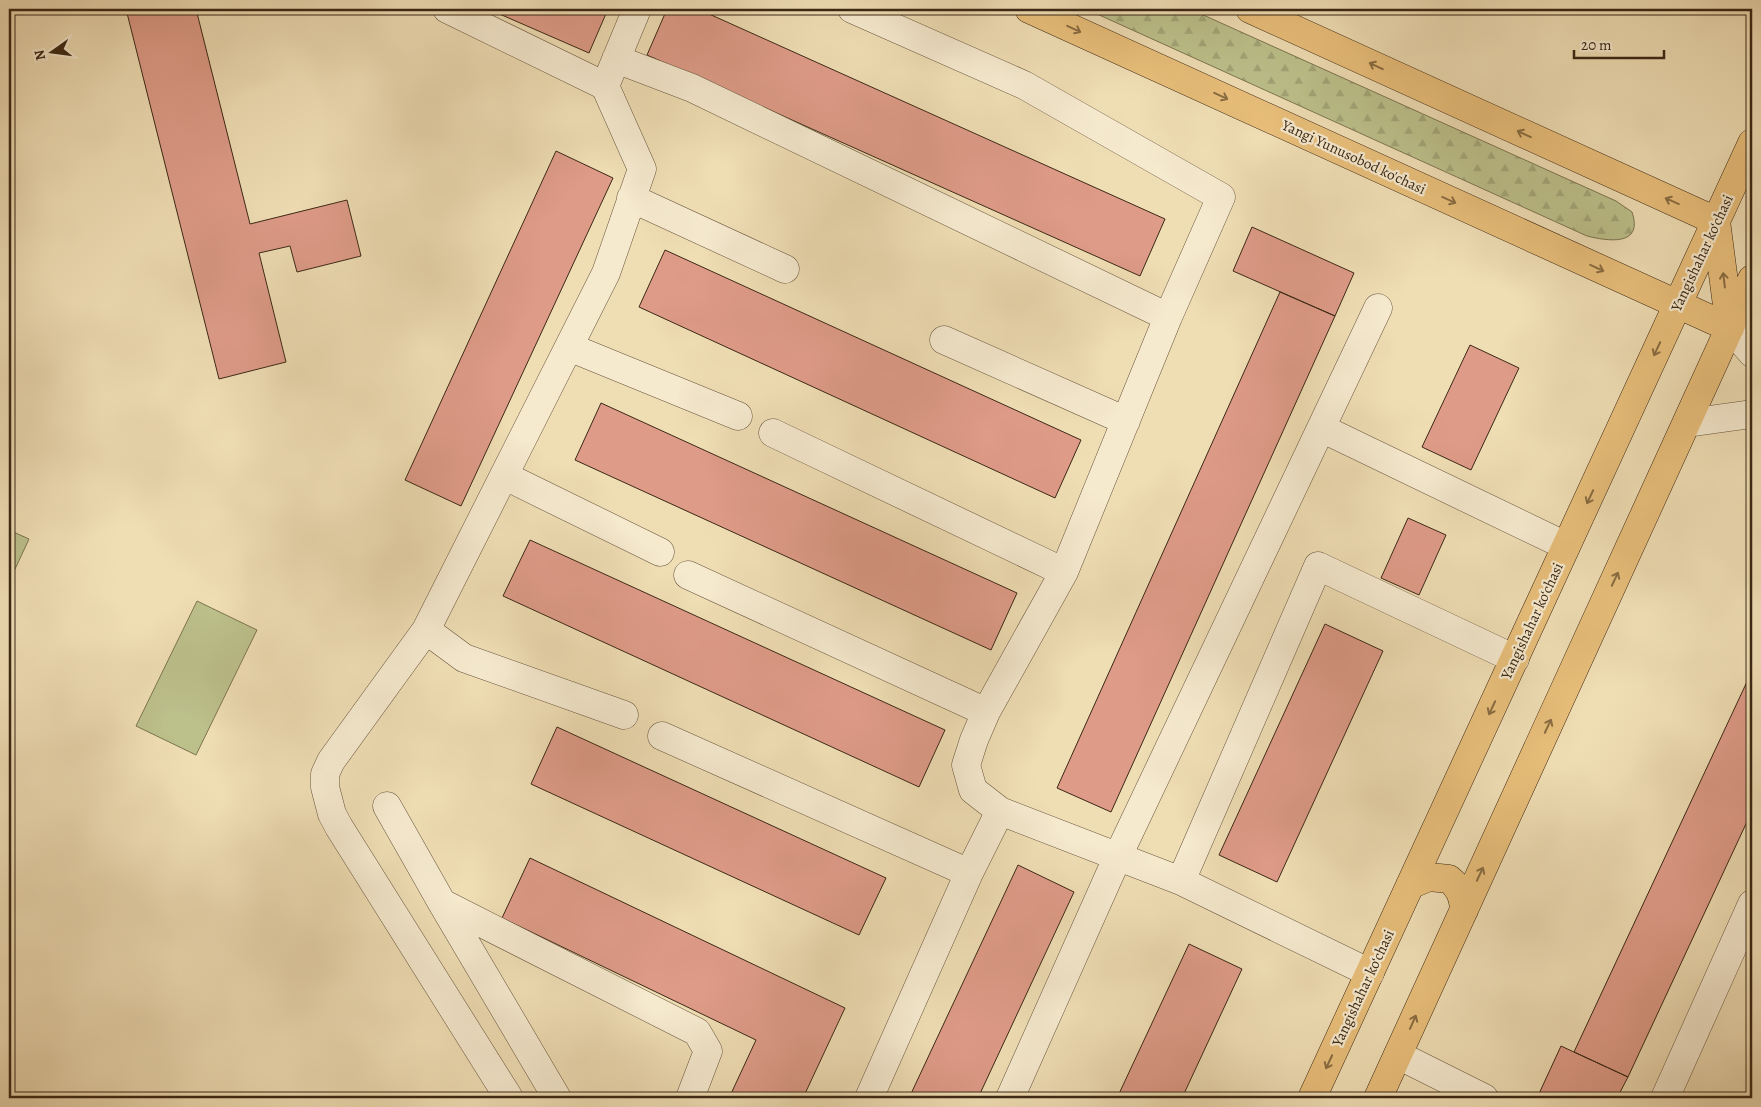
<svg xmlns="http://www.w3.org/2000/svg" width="1761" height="1107" font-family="Alegreya,serif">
<defs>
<pattern id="forest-firs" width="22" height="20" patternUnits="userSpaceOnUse" patternTransform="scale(1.25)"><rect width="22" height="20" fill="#bcc08b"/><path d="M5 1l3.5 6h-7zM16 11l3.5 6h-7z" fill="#a2a577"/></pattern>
</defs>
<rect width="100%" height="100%" fill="#efddb4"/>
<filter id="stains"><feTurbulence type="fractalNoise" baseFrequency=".004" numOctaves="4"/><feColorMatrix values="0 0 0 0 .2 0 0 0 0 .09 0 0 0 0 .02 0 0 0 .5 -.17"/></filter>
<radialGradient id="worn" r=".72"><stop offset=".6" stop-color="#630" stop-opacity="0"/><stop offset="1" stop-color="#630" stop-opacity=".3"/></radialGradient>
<path fill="url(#forest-firs)" stroke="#7c7450" d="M1086 9H1190L1616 201 1632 212C1644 247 1607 241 1587 236Z"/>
<path fill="#bcc08b" stroke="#7c7450" d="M9 530 29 539 9 582Z
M197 601 257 630 196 755 136 726Z"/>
<path fill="#de9b88" stroke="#3b2815" d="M126 9H196L250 224 347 200 361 256 297 272 290 246 259 253 286 362 219 379Z
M488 9H608L589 53Z
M667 9H698L1165 219 1140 276 647 55Z
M556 151 613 178 461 506 405 480Z
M1252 227 1354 273 1335 316 1233 271Z
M665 250 1081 440 1055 498 639 307Z
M1280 292 1335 316 1111 812 1057 788Z
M1470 345 1519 368 1471 470 1422 447Z
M601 403 1017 593 991 650 575 460Z
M1408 518 1446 535 1419 595 1381 578Z
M530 540 945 730 919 787 503 596Z
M1325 624 1383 651 1277 882 1219 855Z
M1752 671V811L1628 1077 1574 1052Z
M557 727 886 878 859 935 531 784Z
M530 858 845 1008 803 1098H729L756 1040 502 918Z
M1018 865 1074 892 978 1098H909Z
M1189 944 1242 969 1182 1098H1117Z
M1561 1046 1628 1077 1617 1098H1537Z"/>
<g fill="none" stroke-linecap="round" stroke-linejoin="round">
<g stroke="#68553d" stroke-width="29">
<path id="minor" d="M447 9 605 86
M852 9 1024 85 1221 197 1168 317 1064 572 986 712 974 740 966 765 973 790 1000 811 1181 881 1370 973
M616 59 692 88 1168 317
M631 198 785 269
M1730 328 1752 353
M944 340 1126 421
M569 347 738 416
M1687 423 1752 414
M1321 428 1566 546
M773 433 1064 572
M505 476 660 552
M688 575 986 712
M426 630 464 658 624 715
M662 736 969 873
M387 806 442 903 557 1098
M1181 881 1318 566 1515 659
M442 903 697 1032 708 1051 690 1098
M1398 1055 1484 1098
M509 1098 339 827 332 814 325 787V774L331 761 426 630 606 273 642 169 605 86 637 9
M869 1098 969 873 1000 811
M1010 1098 1118 856 1378 308
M1665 1098 1752 904"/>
</g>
<g stroke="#3b2815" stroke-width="29">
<path id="major" d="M1029 9 1730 328
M1250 9 1716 221 1730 328
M1410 885 1429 877 1449 879C1460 888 1463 896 1464 910
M1312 1098 1752 143
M1378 1098 1752 279"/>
</g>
<path stroke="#3b2815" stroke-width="3" stroke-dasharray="4 2.5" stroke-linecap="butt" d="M9 845 12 846 9 853"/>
<use href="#minor" stroke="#f5e9ce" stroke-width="28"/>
<use href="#major" stroke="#e8be7a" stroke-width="28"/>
</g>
<defs><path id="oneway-shaft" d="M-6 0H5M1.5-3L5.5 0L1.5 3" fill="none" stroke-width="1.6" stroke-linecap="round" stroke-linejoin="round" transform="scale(1.25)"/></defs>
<g stroke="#896c42">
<use href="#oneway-shaft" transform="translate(1074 29) rotate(25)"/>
<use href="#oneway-shaft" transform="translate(1376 66) rotate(-155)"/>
<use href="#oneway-shaft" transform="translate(1221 96) rotate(25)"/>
<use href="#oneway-shaft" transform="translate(1524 134) rotate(-155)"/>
<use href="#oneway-shaft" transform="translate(1449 200) rotate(24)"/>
<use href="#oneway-shaft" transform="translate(1672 201) rotate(-156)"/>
<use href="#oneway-shaft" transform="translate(1597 268) rotate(25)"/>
<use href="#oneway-shaft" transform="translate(1724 280) rotate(-97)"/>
<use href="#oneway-shaft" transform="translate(1657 349) rotate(115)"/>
<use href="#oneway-shaft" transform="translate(1590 497) rotate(115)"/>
<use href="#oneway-shaft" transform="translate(1615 579) rotate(-65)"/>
<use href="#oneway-shaft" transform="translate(1492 708) rotate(115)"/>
<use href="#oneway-shaft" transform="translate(1548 726) rotate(-65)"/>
<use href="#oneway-shaft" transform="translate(1480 874) rotate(-65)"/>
<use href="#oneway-shaft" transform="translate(1413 1022) rotate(-66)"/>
<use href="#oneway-shaft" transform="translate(1329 1062) rotate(115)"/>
</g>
<g text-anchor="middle" stroke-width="4.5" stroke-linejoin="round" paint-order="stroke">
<g font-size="15" fill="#3b2815" stroke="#f5e9ce">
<text transform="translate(1354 157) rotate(25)" y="5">Yangi Yunusobod ko'chasi</text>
<text transform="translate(1702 253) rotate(-65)" y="5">Yangishahar ko‘chasi</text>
<text transform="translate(1532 621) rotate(-65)" y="5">Yangishahar ko‘chasi</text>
<text transform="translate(1363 988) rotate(-65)" y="5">Yangishahar ko‘chasi</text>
</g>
</g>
<rect width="1761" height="1107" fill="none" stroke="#efddb4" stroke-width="30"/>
<rect x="10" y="10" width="1741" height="1087" fill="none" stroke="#3b2815" stroke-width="2.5"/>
<rect x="15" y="15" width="1731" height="1077" fill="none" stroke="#3b2815"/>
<g transform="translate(52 52) rotate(256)" stroke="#f5e9ce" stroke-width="4" paint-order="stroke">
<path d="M0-4L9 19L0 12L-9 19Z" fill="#3b2815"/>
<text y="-8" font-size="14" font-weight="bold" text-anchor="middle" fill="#3b2815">N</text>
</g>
<path d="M1574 50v8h90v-8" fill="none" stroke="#3b2815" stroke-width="2.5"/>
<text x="1581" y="50" font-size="15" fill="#3b2815" stroke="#f5e9ce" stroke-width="4" paint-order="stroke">20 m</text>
<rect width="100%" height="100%" filter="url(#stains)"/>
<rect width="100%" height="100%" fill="url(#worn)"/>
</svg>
